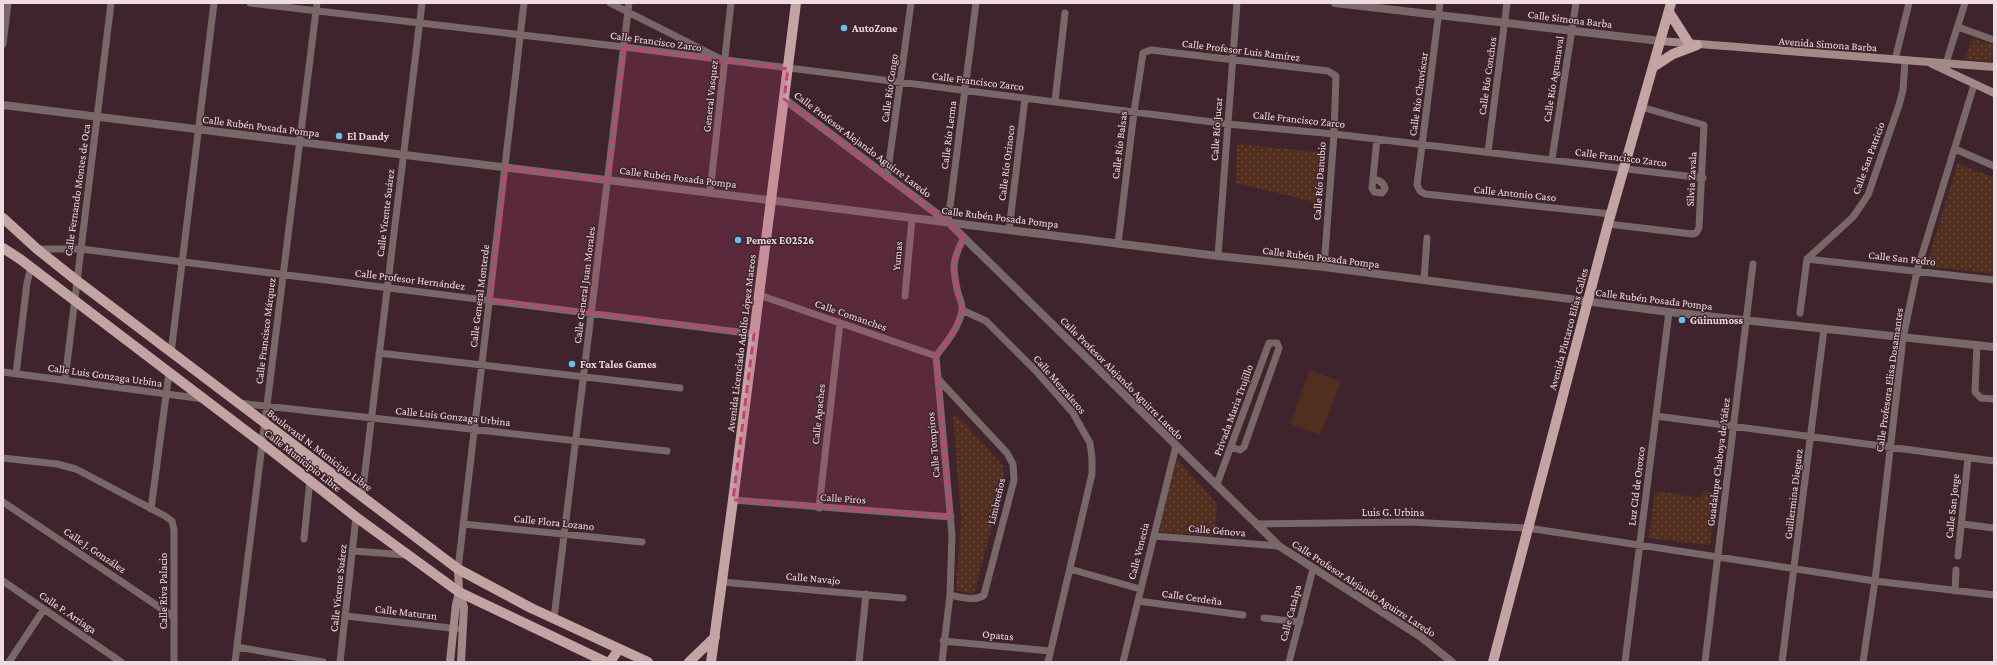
<svg xmlns="http://www.w3.org/2000/svg" width="1997" height="665" font-family="'Crimson Pro',serif">
<defs>
<pattern id="green-dots" width="8" height="8" patternUnits="userSpaceOnUse"><rect width="8" height="8" fill="#512e1e"/><path d="M2 2h.1M6 6h.1" fill="none" stroke="#6a4c3f" stroke-width="1.8" stroke-linecap="round"/></pattern>
</defs>
<rect width="100%" height="100%" fill="#3f242e"/>
<path fill="url(#green-dots)" d="M1972 38 1994 45V62L1965 59Z
M1237 144 1326 153 1322 204 1236 183Z
M1958 163 1994 178V274L1926 266Z
M953 414 964 422 1003 466 1004 482 974 594 956 590 961 518Z
M1177 459 1217 504 1214 536 1159 532Z
M1704 490 1716 494 1710 545 1649 538 1655 491 1701 498Z"/>
<path fill="#512e1e" d="M1310 370 1341 382 1320 435 1290 424Z"/>
<g fill="none" stroke-linecap="round" stroke-linejoin="round">
<path stroke="#786968" stroke-width="7" d="M250 3 624 47 1228 124 1334 134 1703 178
M610 3 719 58
M1440 3 1417 185 1420 191 1425 194 1611 214
M1958 27 1994 40
M3 44 8 3
M1895 60 1909 3
M1946 63 1965 3
M1055 101 1065 13
M1955 149 1994 166
M1488 152 1507 3
M1552 159 1576 3
M887 177 911 3
M1373 179C1379 180 1384 182 1385 189L1382 193 1374 192 1372 188 1377 139
M710 192 731 3
M948 222 976 3
M1608 224 1692 234 1696 233 1699 228 1704 125 1641 107
M1009 230 1025 98
M1118 244 1134 112 1143 53 1151 50 1328 71 1336 76 1334 134 1324 267
M37 249H81L754 334
M1218 256 1237 3
M1807 259 1994 280
M1424 280 1427 238
M759 295 936 356
M905 296 912 218
M962 310 986 321 1035 370 1073 413 1090 443 1092 458V474L1048 662
M1800 313 1807 259 1853 217 1868 195 1899 105 1903 90 1905 61
M1977 345 1975 392 1981 398 1994 399
M171 353 214 3
M379 353 680 388
M3 372 204 399
M16 374 27 283 31 267
M938 379 1007 453 1013 464 1014 480 984 595C976 602 959 597 950 595
M65 380 111 3
M239 403 667 451
M1656 416 1994 461
M3 458 57 464 76 469 165 516 172 521 174 530V662
M1217 484 1269 343H1277L1279 348 1244 447 1240 450 1231 447
M362 496 422 3
M733 500 951 517
M3 502 174 617
M819 508 840 323
M151 509 169 373
M463 524 642 542
M1258 524 1409 522 1528 528 1875 581 1994 595
M1962 524 1994 528
M1154 536 1279 546
M304 539 310 480
M353 551 407 555
M1958 556 1968 458
M458 569 524 3
M1070 569 1140 589
M3 581 121 662
M722 582 903 598
M1955 591 1956 570
M1138 601 1243 615
M346 616 459 629
M554 618 629 3
M1264 618 1300 622
M943 641 1050 651
M237 647 323 662
M9 662 44 609
M235 662 317 3
M340 662 356 517
M859 662 866 594
M942 662 950 595 952 535 936 356C946 343 959 328 962 311 963 306 960 298 958 293 952 267 952 261 964 237
M1123 662 1176 446
M1289 662 1313 569
M1625 662 1669 312
M1705 662 1753 264
M1782 662 1824 329
M1863 662 1875 581 1903 338 1917 271 1974 85"/>
<path stroke="#786968" stroke-width="8" d="M1335 3 1660 41
M784 99 948 222 1279 546 1421 637 1452 662
M3 105 1218 256 1324 267 1669 312 1994 347"/>
<path stroke="#a38a89" stroke-width="8" d="M1660 41 1994 67
M1932 64 1994 93
M458 569 459 592 464 607 461 662
M450 662 456 604 459 593"/>
<path stroke="#c4a4a2" stroke-width="10" d="M1669 12 1690 45
M1653 67 1673 54 1697 45
M3 218 37 249 76 280 458 569 531 608 648 662
M3 248 20 259 262 443 356 517 459 592 606 662
M610 662 619 649
M689 662 715 637
M711 662 733 500 796 3
M1493 662 1608 224 1671 3"/>
</g>
<path fill="#cb3f76" fill-opacity="0.2" stroke="#cb3f76" stroke-width="3" stroke-dasharray="8 5" stroke-linejoin="round" d="M624 47 788 69 784 99 948 222 964 237 953 265 962 310 950 338 936 356 951 517 733 500 754 334 490 300 506 167 608 180Z"/>
<g fill="#65c4ef" stroke="#3f242e" stroke-width="1.5">
<circle cx="844" cy="28" r="4"/>
<circle cx="339" cy="136" r="4"/>
<circle cx="738" cy="240" r="4"/>
<circle cx="1682" cy="320" r="4"/>
<circle cx="572" cy="364" r="4"/>
</g>
<g text-anchor="middle" stroke-width="3" stroke-linejoin="round" paint-order="stroke">
<g font-size="11" fill="#efdce3" stroke="#3f242e">
<text transform="translate(1570 19) rotate(7)" y="4">Calle Simona Barba</text>
<text transform="translate(656 41) rotate(8)" y="4">Calle Francisco Zarco</text>
<text transform="translate(1828 44) rotate(4)" y="4">Avenida Simona Barba</text>
<text transform="translate(1241 50) rotate(7)" y="4">Calle Profesor Luis Ramírez</text>
<text transform="translate(1487 76) rotate(-82)" y="4">Calle Río Conchos</text>
<text transform="translate(1553 79) rotate(-81)" y="4">Calle Río Aguanaval</text>
<text transform="translate(978 81) rotate(7)" y="4">Calle Francisco Zarco</text>
<text transform="translate(889 88) rotate(-82)" y="4">Calle Río Congo</text>
<text transform="translate(1418 94) rotate(-82)" y="4">Calle Río Chuvíscar</text>
<text transform="translate(710 96) rotate(-84)" y="4">General Vasquez</text>
<text transform="translate(1299 119) rotate(6)" y="4">Calle Francisco Zarco</text>
<text transform="translate(261 126) rotate(7)" y="4">Calle Rubén Posada Pompa</text>
<text transform="translate(1216 129) rotate(-86)" y="4">Calle Río Jucar</text>
<text transform="translate(948 135) rotate(-83)" y="4">Calle Río Lerma</text>
<text transform="translate(863 144) rotate(37)" y="4">Calle Profesor Alejando Aguirre Laredo</text>
<text transform="translate(1119 145) rotate(-83)" y="4">Calle Río Balsas</text>
<text transform="translate(1621 157) rotate(7)" y="4">Calle Francisco Zarco</text>
<text transform="translate(1868 158) rotate(-70)" y="4">Calle San Patricio</text>
<text transform="translate(1006 163) rotate(-83)" y="4">Calle Río Orinoco</text>
<text transform="translate(678 177) rotate(7)" y="4">Calle Rubén Posada Pompa</text>
<text transform="translate(1691 179) rotate(-87)" y="4">Silvia Zavala</text>
<text transform="translate(1319 181) rotate(-86)" y="4">Calle Río Danubio</text>
<text transform="translate(77 190) rotate(-82)" y="4">Calle Fernando Montes de Oca</text>
<text transform="translate(1515 193) rotate(6)" y="4">Calle Antonio Caso</text>
<text transform="translate(385 213) rotate(-83)" y="4">Calle Vicente Suárez</text>
<text transform="translate(1000 217) rotate(7)" y="4">Calle Rubén Posada Pompa</text>
<text transform="translate(897 256) rotate(-85)" y="4">Yumas</text>
<text transform="translate(1321 257) rotate(7)" y="4">Calle Rubén Posada Pompa</text>
<text transform="translate(1902 258) rotate(6)" y="4">Calle San Pedro</text>
<text transform="translate(410 279) rotate(7)" y="4">Calle Profesor Hernández</text>
<text transform="translate(584 285) rotate(-83)" y="4">Calle General Juan Morales</text>
<text transform="translate(479 296) rotate(-83)" y="4">Calle General Monterde</text>
<text transform="translate(1654 299) rotate(7)" y="4">Calle Rubén Posada Pompa</text>
<text transform="translate(851 315) rotate(19)" y="4">Calle Comanches</text>
<text transform="translate(1568 329) rotate(-75)" y="4">Avenida Plutarco Elías Calles</text>
<text transform="translate(265 331) rotate(-83)" y="4">Calle Francisco Márquez</text>
<text transform="translate(741 343) rotate(-83)" y="4">Avenida Licenciado Adolfo López Mateos</text>
<text transform="translate(105 375) rotate(8)" y="4">Calle Luis Gonzaga Urbina</text>
<text transform="translate(1122 378) rotate(45)" y="4">Calle Profesor Alejando Aguirre Laredo</text>
<text transform="translate(1889 380) rotate(-82)" y="4">Calle Profesora Elisa Dosamantes</text>
<text transform="translate(1060 384) rotate(49)" y="4">Calle Mezcaleros</text>
<text transform="translate(1233 410) rotate(-70)" y="4">Privada Maria Trujillo</text>
<text transform="translate(818 414) rotate(-84)" y="4">Calle Apaches</text>
<text transform="translate(453 416) rotate(6)" y="4">Calle Luis Gonzaga Urbina</text>
<text transform="translate(933 445) rotate(-95)" y="4">Calle Tompiros</text>
<text transform="translate(320 450) rotate(37)" y="4">Boulevard N. Municipio Libre</text>
<text transform="translate(303 460) rotate(38)" y="4">Calle Municipio Libre</text>
<text transform="translate(1718 462) rotate(-83)" y="4">Guadalupe Chaboya de Yáñez</text>
<text transform="translate(1636 486) rotate(-83)" y="4">Luz CId de Orozco</text>
<text transform="translate(1793 494) rotate(-83)" y="4">Guillermina Dieguez</text>
<text transform="translate(843 498) rotate(4)" y="4">Calle Piros</text>
<text transform="translate(996 501) rotate(-77)" y="4">Limbreños</text>
<text transform="translate(1952 506) rotate(-84)" y="4">Calle San Jorge</text>
<text x="1393" y="516">Luis G. Urbina</text>
<text transform="translate(554 522) rotate(6)" y="4">Calle Flora Lozano</text>
<text transform="translate(1217 530) rotate(5)" y="4">Calle Génova</text>
<text transform="translate(95 550) rotate(34)" y="4">Calle J. González</text>
<text transform="translate(1138 551) rotate(-76)" y="4">Calle Venecia</text>
<text transform="translate(813 578) rotate(5)" y="4">Calle Navajo</text>
<text transform="translate(338 588) rotate(-84)" y="4">Calle Vicente Suárez</text>
<text transform="translate(1364 588) rotate(33)" y="4">Calle Profesor Alejando Aguirre Laredo</text>
<text transform="translate(163 591) rotate(-90)" y="4">Calle Riva Palacio</text>
<text transform="translate(1192 597) rotate(8)" y="4">Calle Cerdeña</text>
<text transform="translate(68 612) rotate(34)" y="4">Calle P. Arriaga</text>
<text transform="translate(406 612) rotate(7)" y="4">Calle Maturan</text>
<text transform="translate(1290 613) rotate(-75)" y="4">Calle Catalpa</text>
<text transform="translate(998 635) rotate(5)" y="4">Opatas</text>
</g>
<g font-size="11" font-weight="bold" fill="#efdce3" stroke="#3f242e" text-anchor="start">
<text x="852" y="32">AutoZone</text>
<text x="347" y="140">El Dandy</text>
<text x="746" y="244">Pemex E02526</text>
<text x="1690" y="324">Güinumoss</text>
<text x="580" y="368">Fox Tales Games</text>
</g>
</g>
<rect width="1997" height="665" fill="none" stroke="#efdce3" stroke-width="8"/>
</svg>
